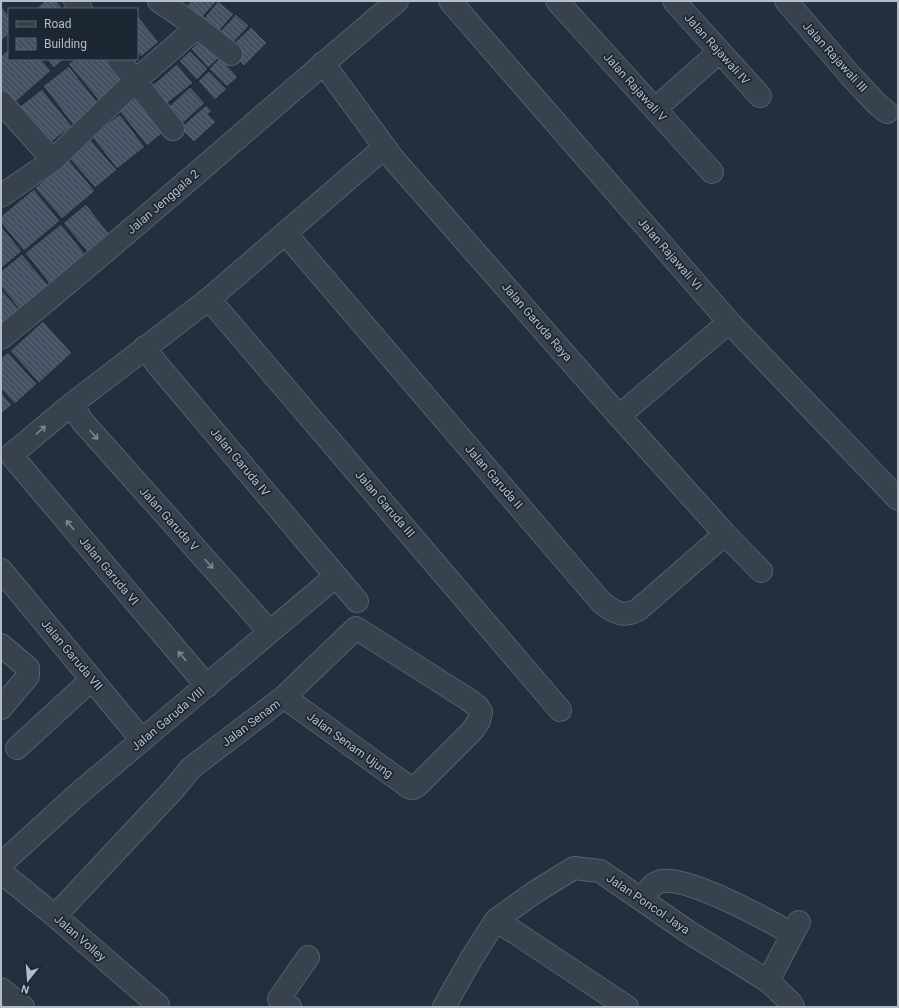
<svg xmlns="http://www.w3.org/2000/svg" width="899" height="1008" font-family="Roboto,sans-serif">
<defs>
<pattern id="building-back-hatch" width="6" height="6" patternUnits="userSpaceOnUse"><rect width="6" height="6" fill="#455162"/><path d="M-1 5l2 2M0 0l6 6M5-1l2 2" fill="none" stroke="#5d6877"/></pattern>
</defs>
<rect width="100%" height="100%" fill="#242f3e"/>
<path fill="url(#building-back-hatch)" stroke="#1f2835" d="M45 1H56L63 9H35Z
M191 1H217L198 22 184 9Z
M218 1 234 14 215 36 200 23Z
M1 6 9 16V34L1 41Z
M236 14 249 26 228 48 216 36Z
M137 15 159 42 141 57 137 52Z
M251 27 267 43 244 66 228 49Z
M202 39 220 57 208 68 191 49Z
M9 49V59H41L51 71 11 106 1 95V56Z
M190 51 208 69 197 80 179 61Z
M220 58 238 77 227 87 209 69Z
M47 59H64L54 68Z
M75 59H105L124 82 100 102 68 64Z
M177 64 193 83 164 106 149 88Z
M69 66 99 104 73 125 43 86Z
M209 71 227 89 215 100 198 81Z
M190 87 205 103 179 127 164 111Z
M42 89 72 126 44 148 14 111Z
M136 97 164 132 147 146 119 111Z
M206 105 212 111 208 114 216 122 194 142 180 128Z
M120 114 145 147 117 169 91 136Z
M91 140 117 170 95 188 69 158Z
M69 160 95 191 62 219 35 188Z
M34 189 60 221 24 251 1 223V216Z
M86 204 111 236 89 254 63 223Z
M61 224 87 256 50 285 25 253Z
M1 226 22 251 1 269Z
M22 254 49 286 20 310 1 287V271Z
M1 289 19 309 1 324Z
M43 321 72 353 39 383 10 351Z
M8 352 37 384 15 404 1 389V358Z
M1 392 12 405 1 414Z"/>
<g fill="none" stroke-linecap="round" stroke-linejoin="round">
<g stroke="#565f6c" stroke-width="24">
<path id="street" d="M75 1 81 9
M159 1 197 27 231 54
M450 1 729 322 898 499
M557 1 712 172
M674 1 760 96
M786 1 850 75 877 104 887 112
M118 59 173 129
M323 63 395 161 619 416 725 534 761 571
M1 102 53 160
M655 109 719 52
M1 196 53 160 135 81 197 27
M285 233 602 603C615 613 625 618 639 609L725 534
M209 299 560 710
M1 338C136 229 264 113 397 1
M145 347 156 363 357 601
M72 404 82 421 270 632
M619 416 729 322
M1 570 142 740
M1 645 28 668V676L1 708
M207 686 11 455 72 404 209 299 385 147
M17 748 92 679
M1 864 78 794 336 576
M1 872 55 916 158 1005
M641 899C647 892 653 882 662 881 690 877 766 919 792 934
M55 916 172 791 191 768 284 697 356 628 469 700 478 707 481 712 479 721 472 731 417 786 413 788 409 787 284 697
M496 920 627 1007
M768 981 799 922
M1 989 23 1007
M290 1007 279 999 308 957
M444 1007 471 959 496 920 535 892 574 868 600 871 687 931 768 981 790 1002 793 1007"/>
</g>
<use href="#street" stroke="#38414e" stroke-width="22"/>
</g>
<defs><path id="oneway-shaft" d="M-6 0H5M1.5-3L5.5 0L1.5 3" fill="none" stroke-width="1.6" stroke-linecap="round" stroke-linejoin="round"/></defs>
<g stroke="#7c8592">
<use href="#oneway-shaft" transform="translate(41 430) rotate(-41)"/>
<use href="#oneway-shaft" transform="translate(94 435) rotate(48)"/>
<use href="#oneway-shaft" transform="translate(70 525) rotate(-130)"/>
<use href="#oneway-shaft" transform="translate(209 564) rotate(48)"/>
<use href="#oneway-shaft" transform="translate(182 656) rotate(-130)"/>
</g>
<g text-anchor="middle" stroke-width="3.5" stroke-linejoin="round" paint-order="stroke">
<g font-size="12" fill="#b4bcc9" stroke="#1d2633">
<text transform="translate(717 49) rotate(48)" y="4">Jalan Rajawali IV</text>
<text transform="translate(835 57) rotate(48)" y="4">Jalan Rajawali III</text>
<text transform="translate(635 87) rotate(48)" y="4">Jalan Rajawali V</text>
<text transform="translate(163 202) rotate(-41)" y="4">Jalan Jenggala 2</text>
<text transform="translate(670 254) rotate(49)" y="4">Jalan Rajawali VI</text>
<text transform="translate(537 322) rotate(49)" y="4">Jalan Garuda Raya</text>
<text transform="translate(240 462) rotate(50)" y="4">Jalan Garuda IV</text>
<text transform="translate(494 477) rotate(49)" y="4">Jalan Garuda II</text>
<text transform="translate(385 504) rotate(49)" y="4">Jalan Garuda III</text>
<text transform="translate(169 519) rotate(48)" y="4">Jalan Garuda V</text>
<text transform="translate(109 571) rotate(50)" y="4">Jalan Garuda VI</text>
<text transform="translate(72 655) rotate(50)" y="4">Jalan Garuda VII</text>
<text transform="translate(168 719) rotate(-40)" y="4">Jalan Garuda VIII</text>
<text transform="translate(251 723) rotate(-37)" y="4">Jalan Senam</text>
<text transform="translate(350 745) rotate(36)" y="4">Jalan Senam Ujung</text>
<text transform="translate(648 904) rotate(34)" y="4">Jalan Poncol Jaya</text>
<text transform="translate(80 938) rotate(41)" y="4">Jalan Volley</text>
</g>
</g>
<rect width="899" height="1008" fill="none" stroke="#b4bcc9" stroke-width="4"/>
<rect x="8" y="8" width="130" height="52" fill="#1d2633" stroke="#59626f"/>
<rect x="16" y="21" width="20" height="6" fill="#38414e" stroke="#59626f"/>
<text x="44" y="28" font-size="12" fill="#b4bcc9">Road</text>
<rect x="16" y="38" width="20" height="12" fill="url(#building-back-hatch)" stroke="#59626f"/>
<text x="44" y="48" font-size="12" fill="#b4bcc9">Building</text>
<g transform="translate(28 980) rotate(197)" stroke="#1d2633" stroke-width="3" paint-order="stroke">
<path d="M0-3L7 15L0 10L-7 15Z" fill="#b4bcc9"/>
<text y="-6" font-size="11" font-weight="bold" text-anchor="middle" fill="#b4bcc9">N</text>
</g>
</svg>
